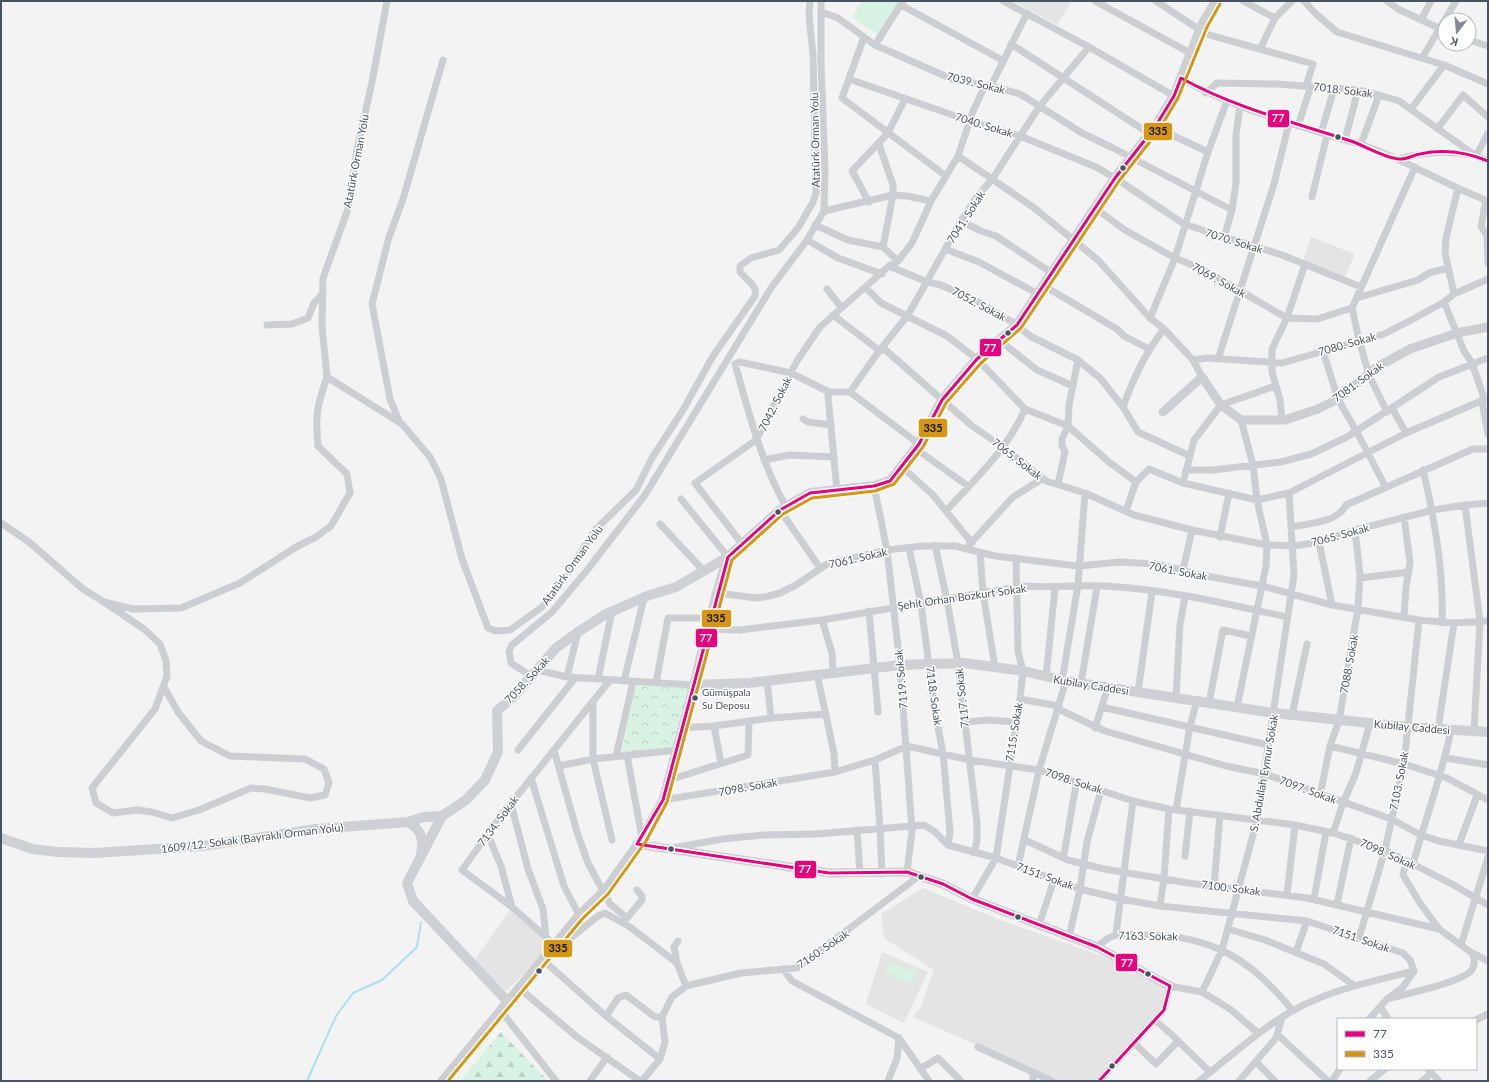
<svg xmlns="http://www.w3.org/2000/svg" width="1489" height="1082" font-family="Lato,sans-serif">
<defs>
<pattern id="forest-firs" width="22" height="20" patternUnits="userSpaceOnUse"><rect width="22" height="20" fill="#d8f2e3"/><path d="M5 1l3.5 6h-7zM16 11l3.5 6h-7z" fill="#bbd1c5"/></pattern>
<pattern id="park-crowns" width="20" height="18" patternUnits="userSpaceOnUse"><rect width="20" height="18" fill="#d8f2e3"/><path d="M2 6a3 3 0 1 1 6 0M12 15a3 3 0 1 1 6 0" fill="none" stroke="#bbd1c5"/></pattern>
</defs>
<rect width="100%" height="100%" fill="#f3f3f3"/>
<path fill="#e5e4e5" d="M1013 1H1072L1057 25Z
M1311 237 1355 254 1344 278 1303 261Z
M923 888 1003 921 1122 963 1168 987 1158 1015 1095 1081H1058L913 1017 921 1007 934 970 884 938 881 914Z
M510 910 550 944 526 972 506 991 473 962Z
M882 952 928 972 904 1023 866 1004Z"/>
<path fill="url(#forest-firs)" d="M501 1032 548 1081H460Z"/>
<path fill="url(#park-crowns)" d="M636 685 689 688 674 749 621 754Z"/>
<path fill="#d8f2e3" d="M862 1H900L878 35 852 17Z
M890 962 916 972 911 984 885 973Z"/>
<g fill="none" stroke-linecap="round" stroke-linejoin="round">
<path stroke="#acdff0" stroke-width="2" d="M307 1081 336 1016 353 993 382 980 417 947 421 922"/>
<path stroke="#cdced1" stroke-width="7" d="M387 1 372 82 357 150 348 209 323 278 322 326 327 377 402 424 430 457 441 479 462 559 488 628 496 631 510 630 542 607 567 574 595 530 636 490 652 458 683 410 713 356 755 296C758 285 746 280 740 272V266L751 258 779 250 798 228 813 202 816 193 813 55 809 15 810 1
M1003 1 1089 47 1174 96
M1095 1 1190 53
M1156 1 1206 34 1313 64 1306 86
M1243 1 1275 18
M1304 1 1316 14 1337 32 1444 65 1488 84
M1387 1 1398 9 1445 31
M901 5 1002 60
M821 12 838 18 875 45 954 80 991 86 1020 94 1082 133 1113 148 1232 210
M1421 20 1431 1
M864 37 842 98 946 176
M1469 40 1488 46
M1011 44 1150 134
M875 45 903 1
M1260 49 1275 18 1292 1
M1422 58 1456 1
M1181 78C1226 105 1278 119 1328 135 1339 139 1352 141 1363 145 1406 160 1445 185 1488 201
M849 79 970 121 1020 136 1096 167 1115 178 1184 224 1282 255 1361 287
M991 86 1027 13
M1206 93 1217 83 1276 84 1358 90 1379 95 1399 101 1476 156 1488 161
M1411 109 1444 65
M1298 126 1311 86
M1155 127 1208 152
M1438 128 1463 95 1488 117
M1321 133 1334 89
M1345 140 1358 90
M879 144 893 185V195L883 247
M1361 144 1379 95
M958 156 1033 207 1098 260 1150 318 1164 329 1193 360 1202 377
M1476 156 1488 133
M1399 159C1424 152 1447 150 1472 155
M1312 197 1327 135
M1486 200 1481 226 1487 236 1488 263
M869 202 852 171 888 133 905 99
M1095 208 1125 230 1175 258 1202 269 1287 318 1317 319 1352 308
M824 211 893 195 907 196 931 201
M961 221 981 231 996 236 1052 273
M815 225 848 240 883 247 898 261
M1224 238 1232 210 1236 183V135L1240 105
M807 240 838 258 882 274
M945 249 979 262 1038 294
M889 266 927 282 941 285 980 303 1017 325 1030 336 1078 360 1100 378 1123 407 1138 432 1190 456
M1044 286 1117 329 1124 336 1149 349
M866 288 881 303 947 336 977 359 1025 409 1068 426 1109 462 1136 482 1126 511
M827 289 841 307
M1454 294 1445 253 1446 238 1458 188
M1357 298 1418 280 1429 273 1448 268
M1444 302 1464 351 1472 363 1483 395V407L1488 434
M833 315 880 351
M1150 318 1175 258 1208 152 1227 101
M267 325 292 324 308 318 314 303 323 293
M999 340 1037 370 1073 386
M882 347 971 425 1004 448 1046 481 1085 493 1134 515 1192 530 1267 545 1294 546 1319 542 1355 530 1433 510 1465 505 1488 503
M1323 351 1338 399 1359 436 1385 486
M1218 359 1274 184 1289 123
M1193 360 1207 358 1282 363 1384 334 1415 318 1444 302 1454 294 1488 279
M735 364 740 362 791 373 829 392H850L919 444
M735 364C749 413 761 462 786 507
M829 392 828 396 837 491
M850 392 879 351 908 315 961 221 976 198 993 178 1039 107 1089 47
M1123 407C1133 379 1145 353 1164 329
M1392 408 1406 433
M1387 412 1369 375 1359 340 1352 308 1415 167
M803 419 808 422 831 425
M1282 420 1280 400 1272 372V349L1287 318 1305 264
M400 423 390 399 372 304 389 237 403 199 443 60
M916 449 968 486
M764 460 789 455 834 457
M902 467 933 495 972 543
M1186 470H1213L1281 462 1311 454 1347 437 1439 377 1488 358
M1423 470C1435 520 1444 571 1442 623
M1136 482 1149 469 1183 483 1257 500 1289 493 1406 433 1488 398
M1183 483 1194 440 1221 405 1275 386
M1058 484 1065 452 1062 445V439L1068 426 1069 405 1078 360
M874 486 887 550 900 665 912 831 907 872
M681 499 728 557
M1465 505 1480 621 1474 731
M780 510 820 568
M946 511C975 479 1008 449 1025 409
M1404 517 1410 562 1406 587 1404 616
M1 523 29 542 83 589 104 602 133 609 181 608 240 583 296 547 316 537 331 526 350 493 347 474 318 446C315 415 317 406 327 377
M660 524 703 570
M1292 527C1310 523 1337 523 1346 505L1473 449H1488
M1220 537 1229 493
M1319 542 1332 605
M743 545 695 483 756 440 797 361 820 327 889 266 898 261 912 243 931 201 958 156 973 111 985 86
M935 545 947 600 958 663 977 823V840L974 853
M969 545 1013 497 1042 479
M909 548 921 604 935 712 943 753 950 832 948 845
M980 552 983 593 995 667
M1183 570 1192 530
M1360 578 1409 572
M717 593 757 598 769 596 780 593 796 585 827 564 887 550 923 546H955L995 556 1078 566 1120 562 1154 564 1183 570 1195 574 1262 586 1332 605 1419 620 1454 623 1488 621
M104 602 144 629 160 644 166 661 167 676 155 709 92 788 96 803 113 813 137 810 152 812 172 818 199 810 251 788 265 789 310 798 325 795 329 783 324 769 305 759 230 756 201 741 178 712 164 687
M869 611 878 712
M822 620 832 653 833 671
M708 629 739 630 822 620 1022 586C1049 588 1076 585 1104 586 1165 589 1227 604 1287 617
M537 670 567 677 694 685
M817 674 834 753 835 772
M531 676 511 663 509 651 512 645 552 612 588 569 645 495 771 288 807 240 824 211 825 169 821 63V1
M567 677 578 632
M1046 677 1055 588
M598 679 612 611
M610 680 501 816 462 870 512 907 555 945H562L598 916 605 913 630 927 677 963 686 986
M767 680 771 718
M624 681 644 598
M1062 681 1078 585 1085 493
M656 683 668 618H711
M1081 683 1097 587
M1138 692 1152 592
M1176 698 1180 624 1185 597
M1020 699 1059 706
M593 701V759L612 840
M1209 703 1223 630 1251 636
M1102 707 1268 745
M1237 707 1266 566 1267 545 1257 500 1253 465 1241 420
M1058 709 1105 731 1226 766 1265 774 1391 819 1421 835 1439 841 1488 851
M1292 715 1307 644
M965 722 988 720 1016 722
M714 726 721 763
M682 728 714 726 771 718 826 714
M1095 728 1108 687
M1438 729 1454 623
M1330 746 1404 764 1447 778 1488 800
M518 750 575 678
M554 750 577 832 588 863 610 904 627 918 642 900V896L637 890
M627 755 642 838
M616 756 633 682
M1446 758 1488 765
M875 760 880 828 882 874
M559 766 593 759 677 750
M531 778 564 886 579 915
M669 780 748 755 749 721
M1320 795 1330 746 1339 721 1358 608 1360 575 1355 530
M663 800 835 772 875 760 907 746 970 760 1039 770 1133 801 1169 809 1295 825 1333 833 1385 850 1450 883 1488 905
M511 804 528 869 543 909 546 938
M1176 810 1190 726 1197 701
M857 830 860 873
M1333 833 1343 803 1356 773 1370 723
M488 835 501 866 512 907
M1025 840 1068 860 1104 869 1188 883 1307 898 1439 929
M1459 844 1477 796
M673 848 722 839 765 835 816 834 924 825 934 831 948 845 996 858 1080 889 1121 899 1160 906 1307 921 1403 953 1410 960 1414 971
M1185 856 1190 811
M1063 858C1069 832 1071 807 1077 782
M1413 864C1425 820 1442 775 1451 730
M1018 866 1039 770 1066 681
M1214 886 1220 815
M1287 895 1295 825
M972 899 996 858 1020 699 1023 671 1018 651 1016 558
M1314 899 1326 832
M1337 904 1351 838
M1160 906 1164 878 1169 809
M1039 925 1054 880
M1228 929 1265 940 1324 964 1355 986
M1116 934 1133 801
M1069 937 1080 889 1087 842 1101 790
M1359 938 1385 850 1404 764 1419 620
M1461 945 1488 857
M1097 947C1115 930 1122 935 1145 935 1212 935 1252 960 1293 1011
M1296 952 1307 921
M1472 953 1488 961
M542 959 606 1016 660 1059
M677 963 674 947 678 941
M783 969 792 981 899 1038 929 1081
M519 988 577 1037 640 1081
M1202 992 1222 950 1257 820 1294 575 1289 493
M1387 999C1405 994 1459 983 1471 971 1475 966 1475 959 1472 953L1439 929 1420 903 1403 875 1406 861
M1381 1008 1388 1019
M501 1011 556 1081
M606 1016 618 998 626 995 655 1017H662
M1369 1019 1387 999 1403 987 1414 971
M1155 1020 1172 1035 1210 1072
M1476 1020 1488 1014
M1278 1035 1328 1081
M1134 1043 1156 1064 1178 1041
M978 1047 1052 1081
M1256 1062 1275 1081
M920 1069 938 1058 961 1081
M1428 1069 1439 1081
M590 1081 607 1057
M642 1081 660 1059 665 1042 662 1017 672 997 686 986 741 973 797 968 919 876
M888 1081 897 1058 899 1038
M1033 1081V1072
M1099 1081 1164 1010 1170 986 1202 992 1230 1009 1258 1033
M1199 1081C1230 1057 1258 1031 1292 1011 1329 990 1373 981 1414 971
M1239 1081 1276 1038 1282 1018
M1332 1081 1340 1069
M1370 1081 1385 1069
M1422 1081 1432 1073"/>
<path stroke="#cdced1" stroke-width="9" d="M1163 412 1202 377 1221 405 1241 420H1285L1318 409 1338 399 1377 367 1410 349 1457 333 1488 327
M637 844 829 873 907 872 943 884 972 899 1097 947 1170 986
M442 1081 579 915 604 891 642 838 663 800 694 685"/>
<path stroke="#ced0d4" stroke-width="10" d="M728 557 717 593 694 685 749 683 900 665 964 663 1023 671 1066 681 1274 713 1408 727 1488 732
M408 822C422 830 424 840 421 854
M1 838 32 849 58 852 95 853 203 846 316 829 408 822 424 817 442 816
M508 1002 413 901 407 883 442 816 466 800 485 780 498 752 497 711 514 696 556 648 578 632 606 614 647 596 676 587 728 557 780 510 810 493 874 486 890 481 919 444 942 400 977 359 1017 325 1115 178 1155 127 1174 96 1202 25 1216 1"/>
<g stroke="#fff" stroke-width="6">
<path id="bus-1" d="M637 844 663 800 728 557 780 510 810 493 874 486 890 481 919 444 942 400 977 359 1017 325 1115 178 1155 127 1174 96 1181 78C1235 108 1293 122 1351 141 1365 146 1385 158 1399 159 1406 160 1413 155 1420 154 1443 149 1466 152 1488 161
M637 844 829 873 907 872 943 884 972 899 1097 947 1170 986 1164 1010 1099 1081"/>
</g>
<g stroke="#fff" stroke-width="6">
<path id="bus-2" d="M448 1081 583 918 608 894 646 841 667 802 732 560 783 514 812 498 875 491 894 484 923 447 946 403 981 363 1021 328 1119 181 1159 130 1178 98 1207 27 1220 4"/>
</g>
<use href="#bus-1" stroke="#e5007d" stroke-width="3"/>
<use href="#bus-2" stroke="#d49613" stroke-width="3"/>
</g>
<g fill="#495460" stroke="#fff" stroke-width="1.5">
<circle cx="1338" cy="137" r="3.5"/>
<circle cx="1123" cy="168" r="3.5"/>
<circle cx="1008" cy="333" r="3.5"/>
<circle cx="778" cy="512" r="3.5"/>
<circle cx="695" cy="698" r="3.5"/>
<circle cx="671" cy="849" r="3.5"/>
<circle cx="921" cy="877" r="3.5"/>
<circle cx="1018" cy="917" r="3.5"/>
<circle cx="539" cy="971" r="3.5"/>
<circle cx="1148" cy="974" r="3.5"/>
<circle cx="1112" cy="1066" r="3.5"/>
</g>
<g text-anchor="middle" stroke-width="3" stroke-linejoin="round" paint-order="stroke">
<g font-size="10" fill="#495460" stroke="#fff" text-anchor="start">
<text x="702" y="696">Gümüşpala<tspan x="702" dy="13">Su Deposu</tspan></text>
</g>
<g font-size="11" fill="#495460" stroke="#fff">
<text transform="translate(976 83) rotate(14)" y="4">7039. Sokak</text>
<text transform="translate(1343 90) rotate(7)" y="4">7018. Sokak</text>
<text transform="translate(984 125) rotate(17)" y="4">7040. Sokak</text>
<text transform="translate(815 140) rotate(-91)" y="4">Atatürk Orman Yolu</text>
<text transform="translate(356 161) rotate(-79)" y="4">Atatürk Orman Yolu</text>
<text transform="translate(966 217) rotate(-57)" y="4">7041. Sokak</text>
<text transform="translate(1234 241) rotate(17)" y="4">7070. Sokak</text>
<text transform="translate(1219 280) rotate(29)" y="4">7069. Sokak</text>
<text transform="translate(979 304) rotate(28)" y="4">7052. Sokak</text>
<text transform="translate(1347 344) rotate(-16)" y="4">7080. Sokak</text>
<text transform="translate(1358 382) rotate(-36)" y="4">7081. Sokak</text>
<text transform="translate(775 404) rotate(-63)" y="4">7042. Sokak</text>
<text transform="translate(1017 459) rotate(38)" y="4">7065. Sokak</text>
<text transform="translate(1340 535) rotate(-15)" y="4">7065. Sokak</text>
<text transform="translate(858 558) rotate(-13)" y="4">7061. Sokak</text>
<text transform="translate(572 565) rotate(-54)" y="4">Atatürk Orman Yolu</text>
<text transform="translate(1178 571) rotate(11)" y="4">7061. Sokak</text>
<text transform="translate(962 597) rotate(-8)" y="4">Şehit Orhan Bozkurt Sokak</text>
<text transform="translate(1349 664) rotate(-80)" y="4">7088. Sokak</text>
<text transform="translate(901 679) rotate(-95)" y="4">7119. Sokak</text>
<text transform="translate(527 680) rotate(-47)" y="4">7058. Sokak</text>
<text transform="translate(1091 685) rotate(9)" y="4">Kubilay Caddesi</text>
<text transform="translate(934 696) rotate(82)" y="4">7118. Sokak</text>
<text transform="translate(962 698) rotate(-96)" y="4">7117. Sokak</text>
<text transform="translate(1412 727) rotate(5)" y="4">Kubilay Caddesi</text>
<text transform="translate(1014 732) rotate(-81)" y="4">7115. Sokak</text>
<text transform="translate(1264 773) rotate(-80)" y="4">S. Abdullah Eymur Sokak</text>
<text transform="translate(1074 781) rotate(18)" y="4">7098. Sokak</text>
<text transform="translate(1399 781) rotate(-79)" y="4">7103. Sokak</text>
<text transform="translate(748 787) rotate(-10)" y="4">7098. Sokak</text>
<text transform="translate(1308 790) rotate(20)" y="4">7097. Sokak</text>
<text transform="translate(498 821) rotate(-53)" y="4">7134. Sokak</text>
<text transform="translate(252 838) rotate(-7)" y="4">1609/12. Sokak (Bayraklı Orman Yolu)</text>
<text transform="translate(1388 854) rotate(24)" y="4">7098. Sokak</text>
<text transform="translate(1045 876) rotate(20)" y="4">7151. Sokak</text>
<text transform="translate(1231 888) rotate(7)" y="4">7100. Sokak</text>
<text transform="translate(1148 936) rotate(1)" y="4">7163. Sokak</text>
<text transform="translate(1361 939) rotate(19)" y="4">7151. Sokak</text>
<text transform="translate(823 949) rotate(-34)" y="4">7160. Sokak</text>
</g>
</g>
<g stroke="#fff" stroke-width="1.5">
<rect x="1267" y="109" width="23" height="19" rx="4" fill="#e5007d"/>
<rect x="1143" y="122" width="30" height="19" rx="4" fill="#d49613"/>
<rect x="979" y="338" width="23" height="19" rx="4" fill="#e5007d"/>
<rect x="918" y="418" width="30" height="20" rx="4" fill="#d49613"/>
<rect x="701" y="609" width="31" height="19" rx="4" fill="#d49613"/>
<rect x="695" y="628" width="23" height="20" rx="4" fill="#e5007d"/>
<rect x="794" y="860" width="23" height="19" rx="4" fill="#e5007d"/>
<rect x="543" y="939" width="30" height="19" rx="4" fill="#d49613"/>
<rect x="1115" y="953" width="23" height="19" rx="4" fill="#e5007d"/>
</g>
<g font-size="11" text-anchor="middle" font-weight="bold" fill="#fff">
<text x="1278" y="122">77</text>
<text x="990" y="352">77</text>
<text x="706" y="642">77</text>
<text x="805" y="873">77</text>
<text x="1127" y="967">77</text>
</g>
<g font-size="11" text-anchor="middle" font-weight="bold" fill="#111">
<text x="1158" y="135">335</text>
<text x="933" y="432">335</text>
<text x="716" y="622">335</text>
<text x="558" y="952">335</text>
</g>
<rect width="1489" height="1082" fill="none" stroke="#495460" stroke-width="4"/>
<rect x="1337" y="1018" width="140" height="52" fill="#ffffff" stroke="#b6bbbf"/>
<rect x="1345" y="1031" width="20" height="6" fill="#e5007d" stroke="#b6bbbf"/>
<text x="1373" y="1038" font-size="12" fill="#495460">77</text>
<rect x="1345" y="1051" width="20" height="6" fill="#d49613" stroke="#b6bbbf"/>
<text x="1373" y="1058" font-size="12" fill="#495460">335</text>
<g transform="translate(1457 32) rotate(196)"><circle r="19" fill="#ffffff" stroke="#b6bbbf"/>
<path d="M0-3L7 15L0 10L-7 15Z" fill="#848c93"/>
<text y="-6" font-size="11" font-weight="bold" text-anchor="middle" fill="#495460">K</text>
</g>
</svg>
